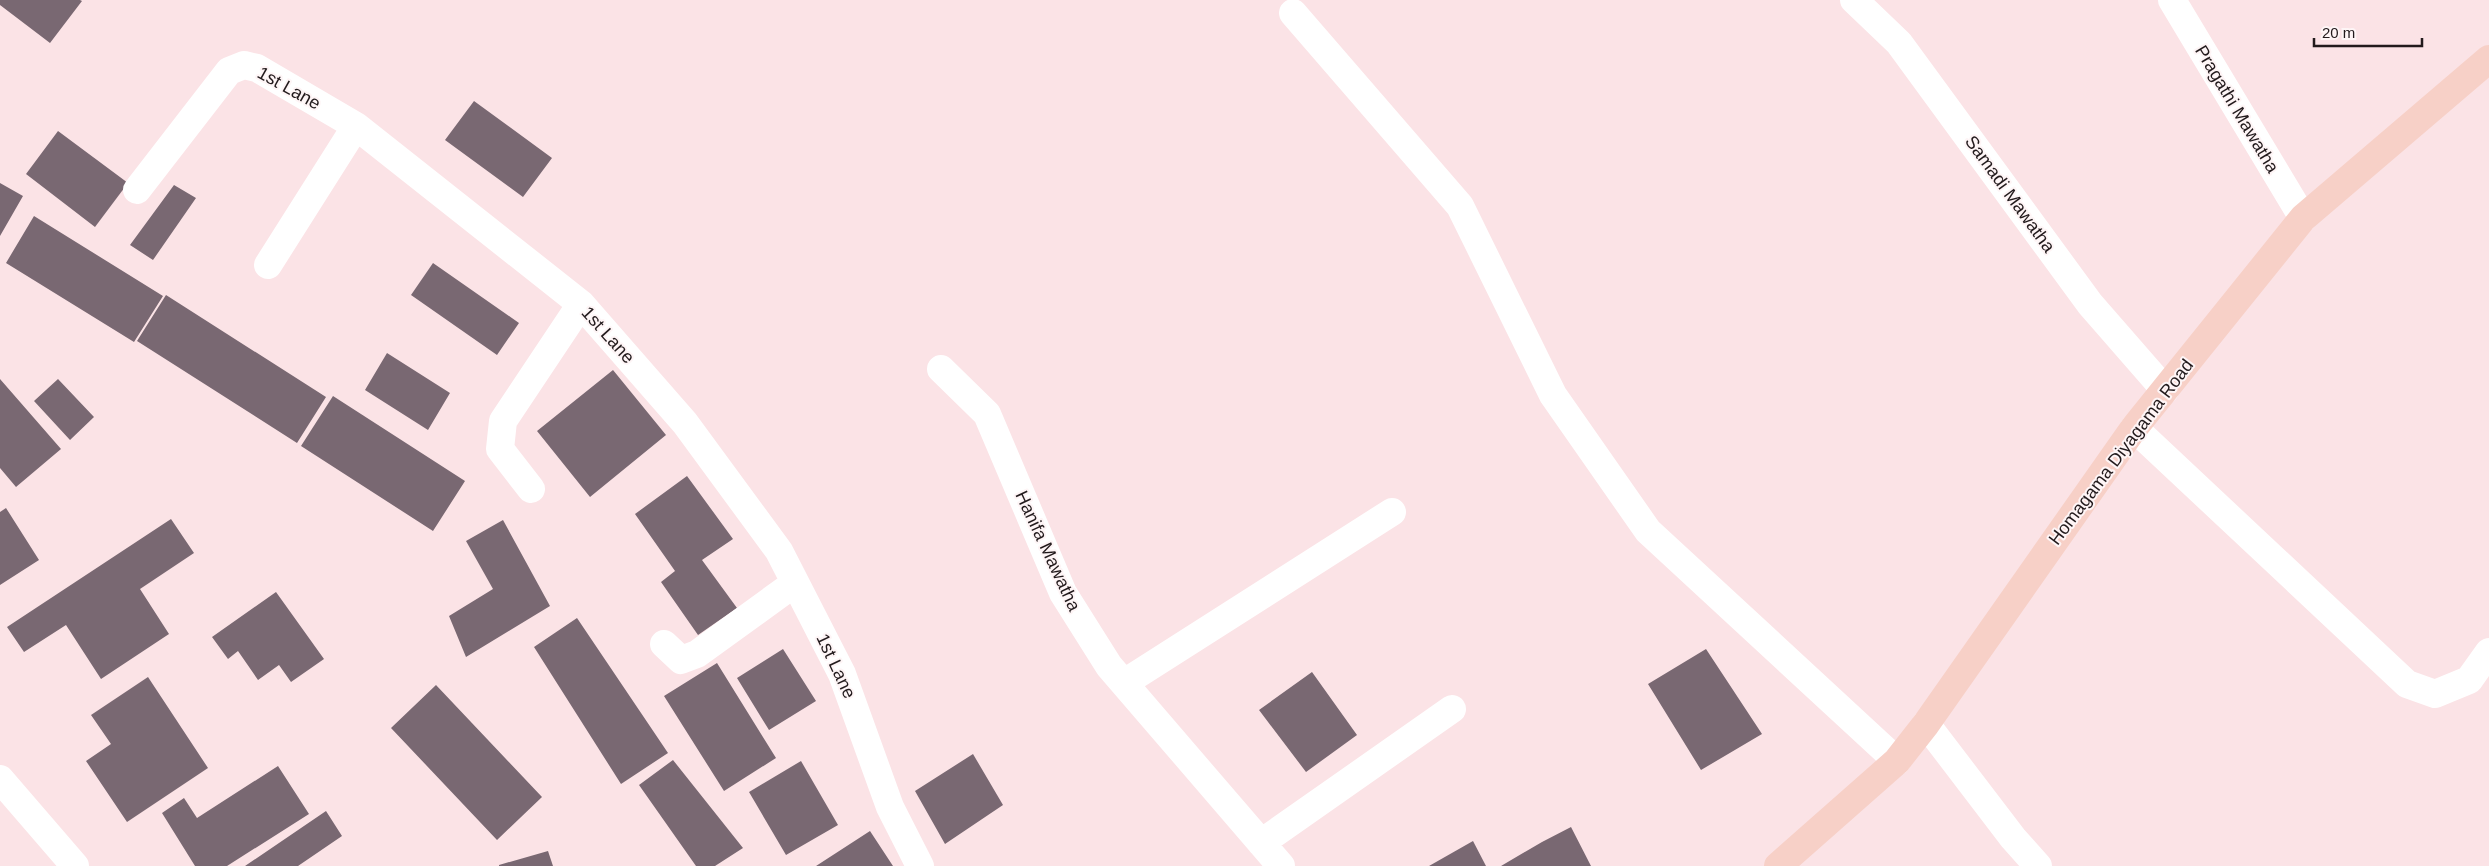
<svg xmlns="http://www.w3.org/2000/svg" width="2489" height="866" font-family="Arial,sans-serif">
<rect width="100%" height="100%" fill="#fbe3e6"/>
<path fill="#796872" d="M0 0H80L82 1 50 43 0 5Z
M474 101 552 158 523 197 445 140Z
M58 131 128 183 95 227 26 174Z
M0 183 23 196 0 236Z
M174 185 196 198 153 260 130 245Z
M34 216 163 296 134 342 6 263Z
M433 263 519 323 497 355 411 295Z
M166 295 326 397 297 443 137 341Z
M387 353 450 393 428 430 365 390Z
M613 370 666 435 590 497 537 431Z
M0 379 61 449 16 487 0 468Z
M58 379 94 417 70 440 34 401Z
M333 396 465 481 433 531 301 446Z
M687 476 733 539 702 560 737 608 698 635 661 582 675 571 635 514Z
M6 508 39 560 0 585V512Z
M171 519 194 553 140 589 169 634 101 679 66 625 24 652 7 627Z
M503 520 550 606 466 657 449 616 493 589 466 541Z
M276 592 324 659 291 682 279 665 258 680 238 651 228 659 212 637Z
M577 618 668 753 621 784 534 647Z
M783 649 816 701 769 730 737 678Z
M1706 649 1762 734 1701 770 1648 684Z
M717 663 776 758 724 791 664 696Z
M1312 672 1357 735 1306 772 1259 710Z
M148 677 208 768 127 822 86 761 111 744 91 715Z
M436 685 542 797 497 840 391 728Z
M973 754 1003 805 945 844 915 791Z
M673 760 743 848 715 866H696L639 785Z
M801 761 838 825 786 855 749 792Z
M278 766 309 814 227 866H195L162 813 184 798 197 818Z
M326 811 342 836 298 866H245Z
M1571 827 1591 866H1501L1542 842Z
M870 831 893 866H816Z
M1473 841 1486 866H1429Z
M548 851 553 866H499V865Z"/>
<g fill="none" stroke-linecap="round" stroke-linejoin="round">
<path stroke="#fff" stroke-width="28" d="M1854 0 1899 43 2090 304 2165 390
M2172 0 2303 218
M1293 13 1460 206 1553 395 1648 531 1897 761
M137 190 229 71 244 65 257 68 356 126 581 304 685 423 779 551 842 674 890 807 920 866
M268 265 356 126
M941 369 987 414 1063 593 1109 666 1281 866
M2134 428 2407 684 2435 694 2469 680 2489 652
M531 489 500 449 503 421 581 304
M664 644 681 660 697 654 795 583
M1124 683 1392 512
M1926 724 2013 838 2038 866
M0 779 75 866
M1261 843 1452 709"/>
<path stroke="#f7d0c7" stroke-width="28" d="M1778 866 1897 761 1926 724 2134 428 2303 218 2489 59"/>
</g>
<g text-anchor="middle" stroke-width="4" stroke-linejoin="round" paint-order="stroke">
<g font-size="18" fill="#221a1c" stroke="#fef5f6">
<text transform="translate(289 88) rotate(29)" y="6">1st Lane</text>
<text transform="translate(2237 109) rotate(59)" y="6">Pragathi Mawatha</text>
<text transform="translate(2010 194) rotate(54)" y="6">Samadi Mawatha</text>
<text transform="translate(608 335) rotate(48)" y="6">1st Lane</text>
<text transform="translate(2121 452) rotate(-53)" y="6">Homagama Diyagama Road</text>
<text transform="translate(1048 551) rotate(65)" y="6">Hanifa Mawatha</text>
<text transform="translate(836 666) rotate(65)" y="6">1st Lane</text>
</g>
</g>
<path d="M2314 38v8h108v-8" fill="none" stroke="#221a1c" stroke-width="2.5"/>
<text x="2322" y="38" font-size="15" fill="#221a1c" stroke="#fef5f6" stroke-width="4" paint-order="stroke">20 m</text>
</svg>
